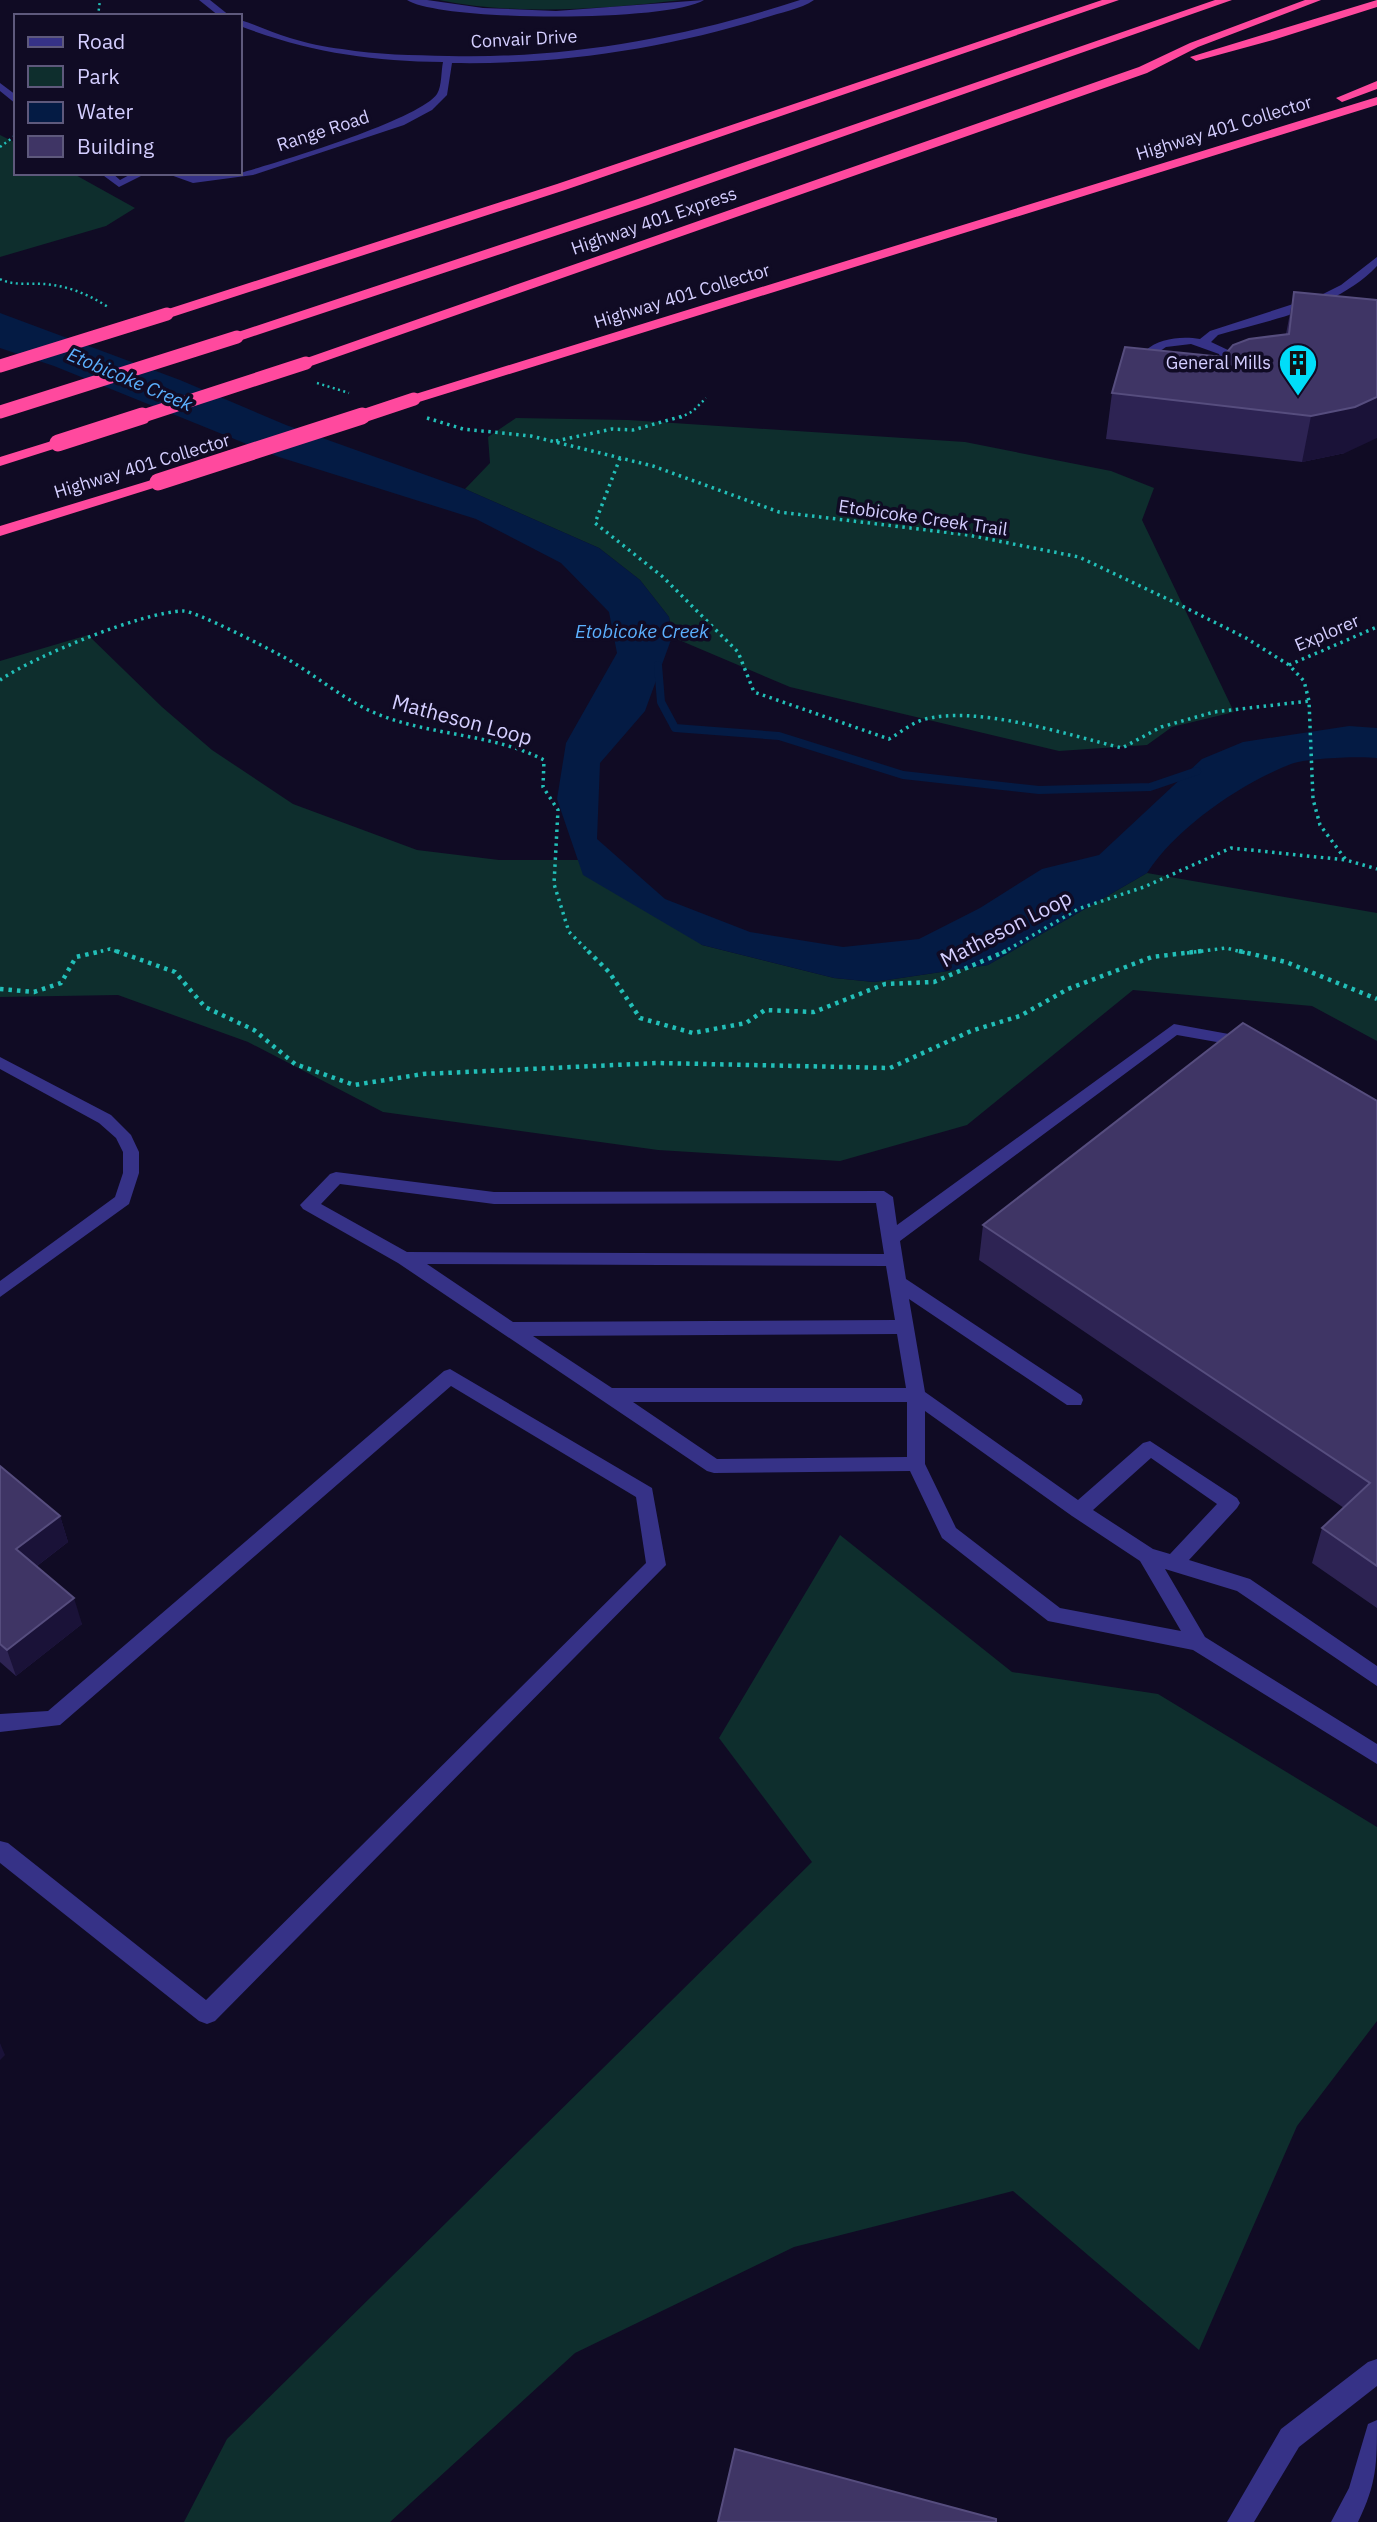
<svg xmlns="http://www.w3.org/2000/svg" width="1377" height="2522" font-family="'IBM Plex Sans',sans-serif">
<rect width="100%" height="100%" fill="#100b24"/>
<path fill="#0e2e2d" d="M439 0H682C602 9 518 16 439 0Z
M0 135 16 143V173H72L135 208 106 226 0 257Z
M516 418 628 420 965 442 1111 471 1154 488 1142 520 1234 712 1172 727 1147 745 1059 751 790 687 672 637 669 617 640 580 599 548 465 489 490 463 488 437Z
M88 635 162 707 212 750 293 804 417 850 499 860H603L702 945 834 978 874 982 988 965 1147 873 1377 913V1041L1312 1006 1133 990 967 1125 840 1161 658 1150 383 1112 248 1042 118 995 0 997V661Z
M840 1535 1012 1672 1158 1694 1377 1827V2021L1297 2126 1199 2350 1013 2191 794 2247 575 2353 390 2522H184L227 2439 812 1862 719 1738Z"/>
<path fill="#041b44" d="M0 313 180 380 286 425 465 489 599 548 640 580 669 617 672 637 645 711 600 763 597 839 665 899 750 932 843 947 919 939 980 908 1042 869 1099 855 1202 759 1243 742 1349 726 1377 728V758C1360 756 1306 758 1291 764 1240 784 1177 827 1147 873L988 965 874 982 834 978 702 945 583 875 557 799 566 743 617 653 609 612 561 563 476 519 279 457 54 366 0 348Z"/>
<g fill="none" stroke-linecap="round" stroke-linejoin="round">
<path stroke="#041b44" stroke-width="8" d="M658 665 661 702 675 728 779 736 903 775 1039 790 1150 787 1197 771"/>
<path stroke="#22bfb8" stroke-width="2.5" stroke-dasharray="2 3.5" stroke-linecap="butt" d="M98 16 100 0
M0 147 16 135
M0 279C13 286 30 283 45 284 68 286 88 294 108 307
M317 383 349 393
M680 418 693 411 706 398"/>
<path stroke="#22bfb8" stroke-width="3.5" stroke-dasharray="2.5 4.5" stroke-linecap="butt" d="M427 418 463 429 531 436 653 466 779 512 968 535 1079 557 1176 603 1246 638 1289 665 1304 681 1309 701 1313 799 1320 825 1346 860 1377 869
M556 441 612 429 633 430 683 416
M620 458 595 523 663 577 738 652 754 692 889 739C900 733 910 724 922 720 975 704 1068 735 1122 748L1161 727 1214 712 1309 701
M1289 665 1377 627
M0 680C35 656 142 612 183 611 196 611 265 647 280 655 312 672 342 699 375 713 429 736 492 733 544 760L543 787 558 810 554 884 569 932 590 953
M94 953 110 949 121 953
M1002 953 1078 909 1144 887 1231 848 1346 860
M1187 953 1226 948 1246 953"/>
<path stroke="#22bfb8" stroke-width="4.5" stroke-dasharray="3.5 5" stroke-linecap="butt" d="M116 951 175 972 205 1007 254 1030 295 1064 354 1085 423 1074 658 1063 890 1068 971 1031 1020 1016 1068 989 1152 957 1202 951
M588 951 609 972 640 1018 693 1033 746 1023 765 1010 814 1012 885 984 934 982 1006 951
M1239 951 1286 962 1377 999
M0 989 34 992 61 983 76 957 102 951"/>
<path fill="#363287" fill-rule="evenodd" d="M199 0H210L230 16H219Z
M407 0H427L483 8 556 11 704 0C670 22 441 22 407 0Z
M800 0H814C801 9 779 13 764 18 665 49 556 65 452 63L447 95 432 110 404 125 253 175 193 183 165 173C189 173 215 180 240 173 273 164 419 120 437 94 442 86 441 71 443 62 370 61 308 52 240 26V20C257 25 273 33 290 38 306 43 325 47 342 49 377 55 413 55 448 56 568 59 686 37 800 0Z
M0 83 16 95V104L0 91Z
M100 173H112L120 180 133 173H147L119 187Z
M1377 257V266C1336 309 1272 319 1218 335L1211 342 1228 350 1235 365C1211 392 1169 388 1146 361L1145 351C1159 338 1182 336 1200 339L1210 331 1321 295 1341 285ZM1191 344 1219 354 1223 364C1202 382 1177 378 1157 360V353L1166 347Z
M1174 1024 1245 1037 1253 1042 1245 1047 1177 1035 900 1241 906 1279 1081 1395 1083 1400 1081 1405H1067L909 1299 925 1392 1078 1500 1143 1443 1150 1441 1237 1498 1240 1503 1237 1508 1189 1560 1250 1579 1377 1666V1686L1237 1591 1165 1569 1205 1637 1377 1744V1764L1193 1650 1048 1621 942 1538 910 1471 714 1473 707 1471 398 1263 303 1209 300 1205 330 1174 336 1172 494 1192 884 1191 893 1197 897 1225ZM340 1184 494 1204 876 1203 884 1254 407 1252 321 1204ZM427 1264 886 1266 895 1320 513 1322ZM897 1334 906 1388H612L533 1336ZM633 1402H907V1457L717 1459ZM925 1411 1072 1516 1140 1561 1181 1631 1060 1608 956 1528 925 1464ZM1151 1458 1217 1504 1170 1554 1153 1549 1093 1510Z
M0 1057 111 1115 131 1135 139 1152V1173L129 1204 0 1297V1281L115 1197 123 1173V1152L116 1138 99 1123 0 1069Z
M450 1369 652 1488 666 1565 215 2021 207 2024 199 2021 0 1863V1841L8 1843 206 2000 646 1563 636 1497 451 1386 60 1725 0 1732V1714L48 1711 444 1371Z
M1377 2359V2386L1299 2447 1254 2522H1227L1281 2429 1368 2362Z
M1377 2420C1377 2464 1377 2483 1358 2522H1331L1349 2488 1368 2424Z"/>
<path fill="#ff499e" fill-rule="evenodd" d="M1102 0H1119L565 190 172 317H162L160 314 162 311 557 184Z
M1215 0H1232L648 205 242 340 237 341 230 337 232 334 638 199Z
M1305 0H1321L1198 47 1147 73 311 366H301L299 363 301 360 1139 67 1190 43Z
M1377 0V7L1273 40 1196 61 1190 57Z
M1377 81V89L1342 102 1336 98Z
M1377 97V105L419 402H409L407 399 409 396Z
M58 439 63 440 65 443 63 446 0 466V457Z
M158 478 163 479 165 482 163 485 0 536V526Z"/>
<path stroke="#ff499e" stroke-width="13" d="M0 366 167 314
M0 412 237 337
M137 418 306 363
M357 418 414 399"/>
<path stroke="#ff499e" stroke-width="17" d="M58 443 142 416
M158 482 362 416"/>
</g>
<path fill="#2d2353" d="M1294 292 1345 453 1302 462 1106 439 1112 393 1223 357 1286 334Z
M1377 1101V1608L1312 1563 1322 1528 1344 1508 979 1260 983 1225Z
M0 1466 60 1516 68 1542 37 1566 82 1624 16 1676 0 1662Z"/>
<path fill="#1a1238" d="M1377 397V438L1345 453 1302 462 1311 416Z
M60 1516 68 1542 25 1575 16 1549Z
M74 1598 82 1624 16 1676 7 1650Z
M0 2043 5 2055 0 2060Z"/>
<path fill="#3f3565" stroke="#564d7e" stroke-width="2" d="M1294 292 1377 300V397L1355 407 1311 416 1112 393 1125 347 1223 357 1233 345 1249 339 1289 334Z
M1243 1023 1377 1101V1566L1322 1528 1370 1483 983 1225Z
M0 1466 60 1516 16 1549 74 1598 7 1650 0 1644Z
M735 2449 996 2519V2522H718Z"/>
<defs>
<g id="building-pin" transform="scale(2.0125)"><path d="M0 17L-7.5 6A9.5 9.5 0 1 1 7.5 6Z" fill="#00ddf9" stroke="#100b24"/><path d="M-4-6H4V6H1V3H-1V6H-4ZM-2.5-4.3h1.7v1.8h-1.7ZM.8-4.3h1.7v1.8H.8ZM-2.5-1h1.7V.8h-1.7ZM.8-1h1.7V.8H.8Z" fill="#111"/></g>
</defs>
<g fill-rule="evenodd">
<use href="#building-pin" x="1298" y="363"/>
</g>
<g text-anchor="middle" stroke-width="7" stroke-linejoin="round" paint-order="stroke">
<g font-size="18" fill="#d4ceff" stroke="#100b24">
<text transform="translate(524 39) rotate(-3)" y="6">Convair Drive</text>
<text transform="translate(1224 128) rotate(-17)" y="6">Highway 401 Collector</text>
<text transform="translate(323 131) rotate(-18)" y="6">Range Road</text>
<text transform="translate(654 221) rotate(-19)" y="6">Highway 401 Express</text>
<text transform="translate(682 296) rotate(-17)" y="6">Highway 401 Collector</text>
<text transform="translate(142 466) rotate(-17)" y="6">Highway 401 Collector</text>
<text transform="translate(923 518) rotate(8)" y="6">Etobicoke Creek Trail</text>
<text transform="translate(1327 633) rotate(-23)" y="6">Explorer</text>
</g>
<g font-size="18" fill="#d4ceff" stroke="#100b24" text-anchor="end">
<text x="1271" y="369">General Mills</text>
</g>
<g font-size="19" font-style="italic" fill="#5cb1ff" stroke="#100b24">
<text transform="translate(130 379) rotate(23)" y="7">Etobicoke Creek</text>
<text x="642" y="638">Etobicoke Creek</text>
</g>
<g font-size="21" fill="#d4ceff" stroke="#100b24">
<text transform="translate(462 720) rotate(15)" y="7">Matheson Loop</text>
<text transform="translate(1006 929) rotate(-27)" y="7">Matheson Loop</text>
</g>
</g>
<rect x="14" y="14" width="228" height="161" fill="#100b24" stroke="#5e597c" stroke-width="2"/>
<rect x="28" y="37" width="35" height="10" fill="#363287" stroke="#5e597c" stroke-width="2"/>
<text x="77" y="49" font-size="21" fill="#d4ceff">Road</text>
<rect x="28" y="66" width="35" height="21" fill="#0e2e2d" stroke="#5e597c" stroke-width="2"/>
<text x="77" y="84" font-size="21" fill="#d4ceff">Park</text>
<rect x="28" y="102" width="35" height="21" fill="#041b44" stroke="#5e597c" stroke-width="2"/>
<text x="77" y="119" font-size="21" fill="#d4ceff">Water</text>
<rect x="28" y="136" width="35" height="21" fill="#3f3565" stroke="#5e597c" stroke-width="2"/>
<text x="77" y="154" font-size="21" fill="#d4ceff">Building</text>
</svg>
